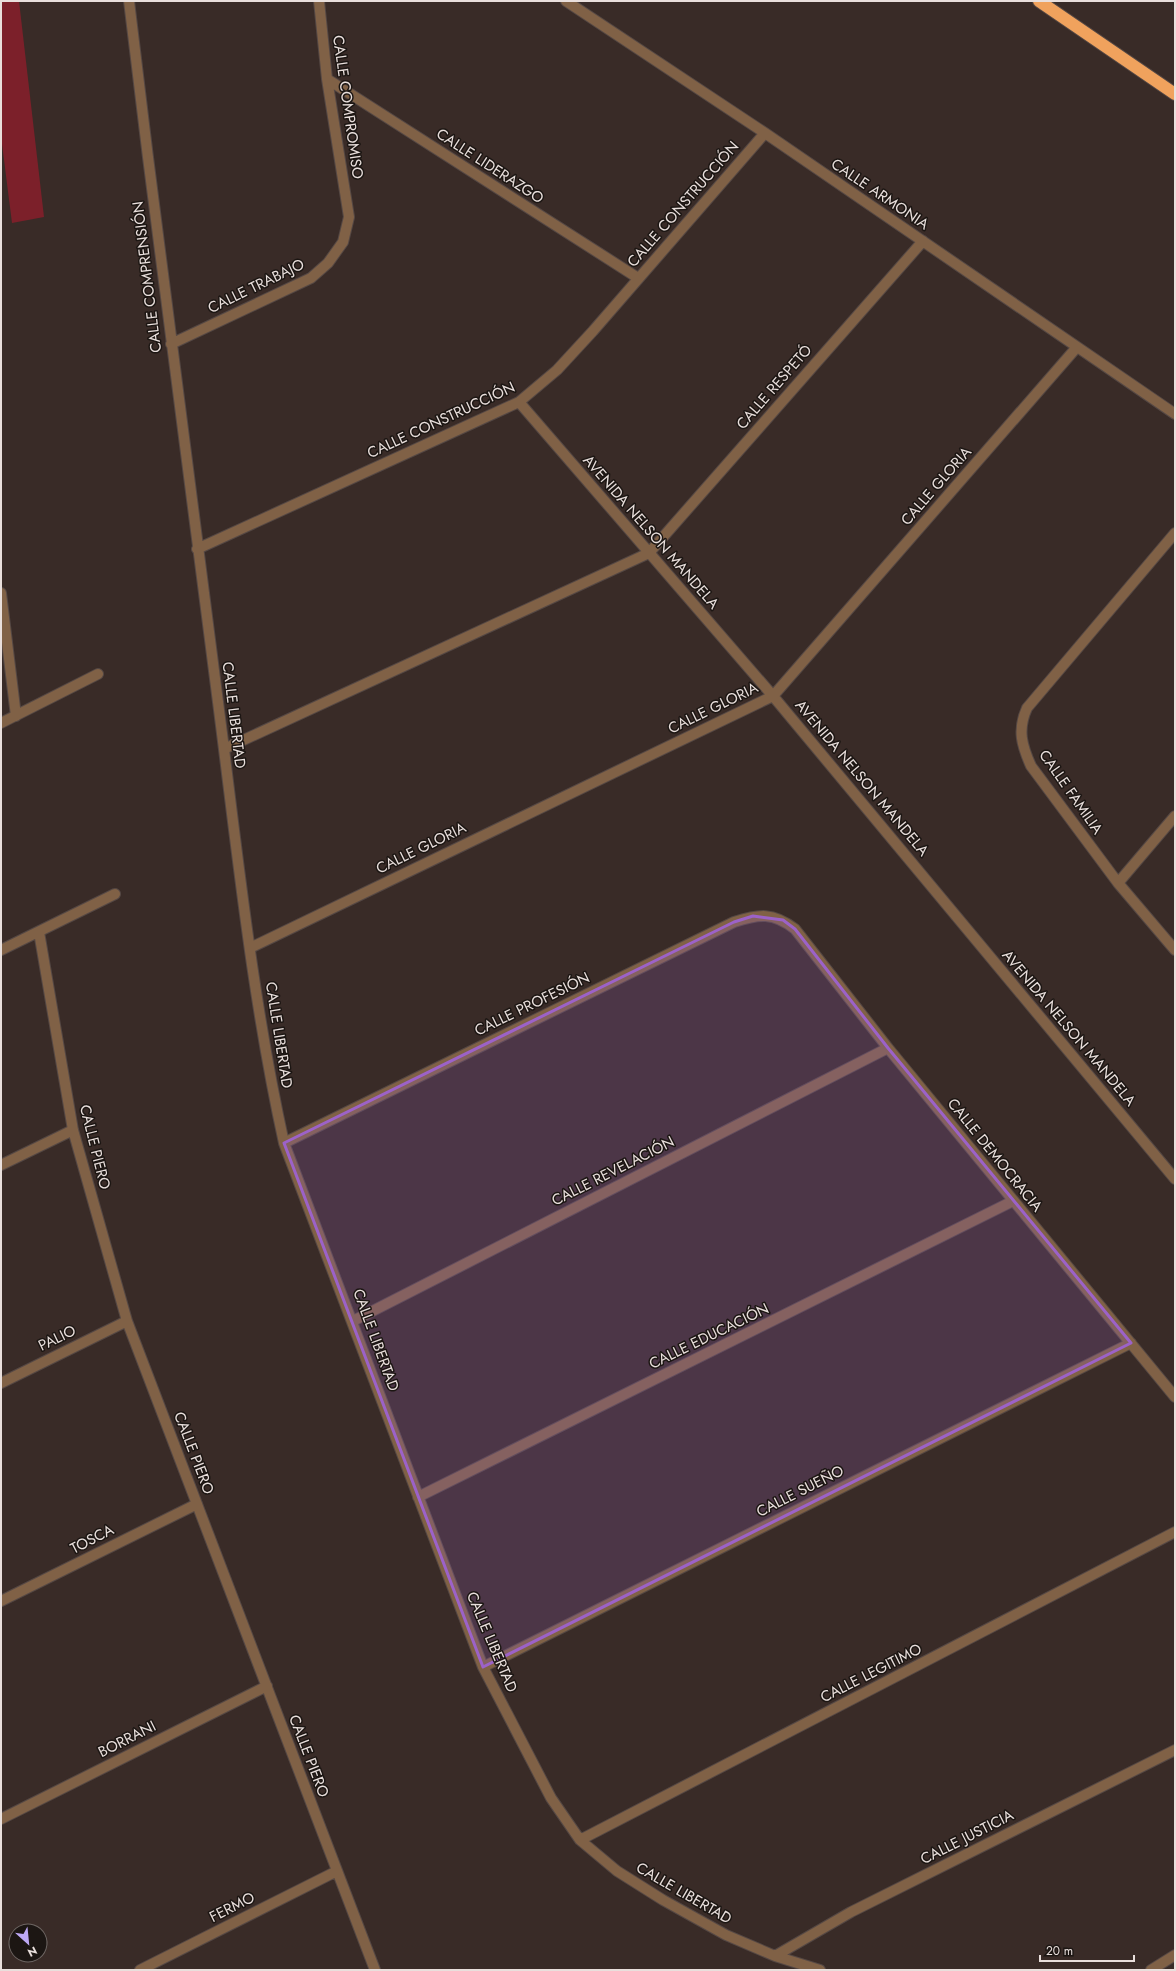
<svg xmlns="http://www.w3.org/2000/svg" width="1176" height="1971" font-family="Jost,sans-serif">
<rect width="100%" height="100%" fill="#392b27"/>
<path fill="#7c202a" d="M1 1H19L44 217 12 223 1 136Z"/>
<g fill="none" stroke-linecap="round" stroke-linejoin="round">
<g stroke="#554844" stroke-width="12">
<path id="street" d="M129 1C157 235 187 469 218 702 237 849 252 998 284 1143L483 1667 551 1798 580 1840 617 1871 663 1900 726 1935 775 1956 820 1970
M566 1 765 133 1175 414
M327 79 638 278
M171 344 311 278 328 263 343 242 349 217 327 79 319 1
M519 402 773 696 1175 1179
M1175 533 1027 708C1017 730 1022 746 1031 766L1118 883 1175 950
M197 549 519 402 557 370 593 331 765 133
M1 593 16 716
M1 723 98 674
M224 749 649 553 923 241
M1118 883 1175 816
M39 932 73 1130 127 1321 375 1970
M250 948 773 696 1077 347
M1 950 115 894
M284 1143 734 922C759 914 773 912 795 929L888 1048 1175 1397
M1 1165 73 1130
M353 1321 888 1048
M1 1383 127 1321
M418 1497 1013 1201
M1 1601 197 1504
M483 1667 1131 1343
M1 1819 267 1686
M580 1840 1175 1532
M775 1956 851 1912 1175 1750
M140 1970 337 1871
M1151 1970 1175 1955"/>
</g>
<g stroke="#554844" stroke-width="14">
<path id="highway" d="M1039 1 1175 94"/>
</g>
<use href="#street" stroke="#806146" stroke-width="10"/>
<use href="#highway" stroke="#f0a25d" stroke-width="12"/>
</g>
<path fill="#9c62c8" fill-opacity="0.2" stroke="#9c62c8" stroke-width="3" stroke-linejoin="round" d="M753 916 783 920 795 929 888 1048 1131 1343 483 1667 284 1143 734 922Z"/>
<g text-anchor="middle" stroke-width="3" stroke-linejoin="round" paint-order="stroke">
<g font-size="15" fill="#e9dfdc" stroke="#1c1613">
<text transform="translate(348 107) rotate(82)" y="5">CALLE COMPROMISO</text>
<text transform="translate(490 166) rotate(33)" y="5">CALLE LIDERAZGO</text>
<text transform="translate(880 194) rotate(34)" y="5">CALLE ARMONIA</text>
<text transform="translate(683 204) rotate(-49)" y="5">CALLE CONSTRUCCIÓN</text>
<text transform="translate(147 277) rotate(-97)" y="5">CALLE COMPRENSIÓN</text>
<text transform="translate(256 286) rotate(-26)" y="5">CALLE TRABAJO</text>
<text transform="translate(774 387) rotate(-49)" y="5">CALLE RESPETÓ</text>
<text transform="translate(441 420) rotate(-25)" y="5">CALLE CONSTRUCCIÓN</text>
<text transform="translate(936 486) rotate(-49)" y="5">CALLE GLORIA</text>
<text transform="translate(651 532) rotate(49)" y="5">AVENIDA NELSON MANDELA</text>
<text transform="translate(713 708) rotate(-26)" y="5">CALLE GLORIA</text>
<text transform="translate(234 715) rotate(83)" y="5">CALLE LIBERTAD</text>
<text transform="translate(862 778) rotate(50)" y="5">AVENIDA NELSON MANDELA</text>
<text transform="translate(1071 792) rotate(55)" y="5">CALLE FAMILIA</text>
<text transform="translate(421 848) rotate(-26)" y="5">CALLE GLORIA</text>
<text transform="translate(532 1004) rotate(-26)" y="5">CALLE PROFESIÓN</text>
<text transform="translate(1069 1028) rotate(50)" y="5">AVENIDA NELSON MANDELA</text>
<text transform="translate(279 1035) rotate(81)" y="5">CALLE LIBERTAD</text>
<text transform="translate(95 1147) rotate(76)" y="5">CALLE PIERO</text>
<text transform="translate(995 1155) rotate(51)" y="5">CALLE DEMOCRACIA</text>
<text transform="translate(613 1171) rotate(-27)" y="5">CALLE REVELACIÓN</text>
<text transform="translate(709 1336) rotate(-26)" y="5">CALLE EDUCACIÓN</text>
<text transform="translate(57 1338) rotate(-26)" y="5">PALIO</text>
<text transform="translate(376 1340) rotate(70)" y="5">CALLE LIBERTAD</text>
<text transform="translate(194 1453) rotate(69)" y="5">CALLE PIERO</text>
<text transform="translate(800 1491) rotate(-27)" y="5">CALLE SUEÑO</text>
<text transform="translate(92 1539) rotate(-27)" y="5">TOSCA</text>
<text transform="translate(492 1642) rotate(67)" y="5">CALLE LIBERTAD</text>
<text transform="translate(871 1673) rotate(-27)" y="5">CALLE LEGITIMO</text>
<text transform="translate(127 1739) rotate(-27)" y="5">BORRANI</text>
<text transform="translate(309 1756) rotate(69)" y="5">CALLE PIERO</text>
<text transform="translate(967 1837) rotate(-27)" y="5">CALLE JUSTICIA</text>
<text transform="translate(684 1893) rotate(30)" y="5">CALLE LIBERTAD</text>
<text transform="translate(232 1907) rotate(-27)" y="5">FERMO</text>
</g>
</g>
<rect width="1176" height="1971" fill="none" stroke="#e9dfdc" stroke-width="4"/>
<g transform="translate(28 1943) rotate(153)"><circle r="19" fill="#1c1613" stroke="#6e6663"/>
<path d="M0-3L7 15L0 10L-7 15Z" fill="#bea9f5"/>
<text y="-6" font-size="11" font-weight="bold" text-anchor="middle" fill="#e9dfdc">N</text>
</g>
<path d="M1040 1955v6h94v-6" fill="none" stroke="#e9dfdc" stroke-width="2"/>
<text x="1046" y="1955" font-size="12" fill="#e9dfdc" stroke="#1c1613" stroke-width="3" paint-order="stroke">20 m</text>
</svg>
